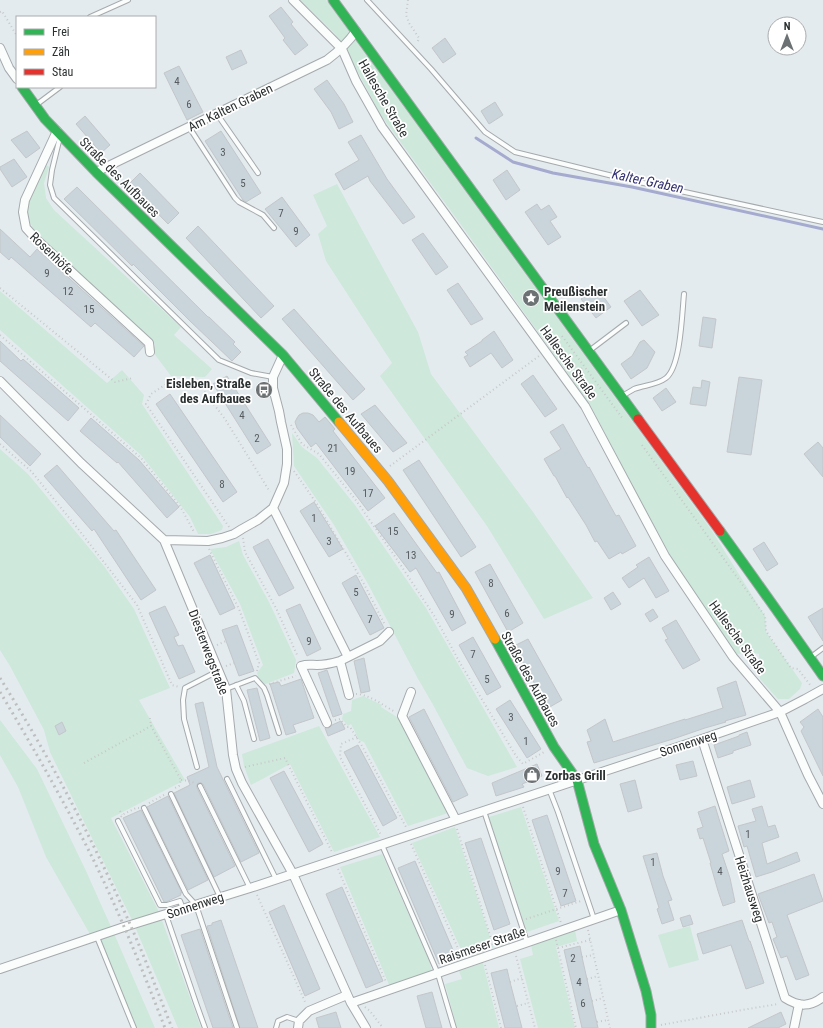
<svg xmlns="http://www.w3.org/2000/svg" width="823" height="1028" font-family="'Roboto Condensed',sans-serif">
<rect width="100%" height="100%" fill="#e4ebee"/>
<path fill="#cee8db" d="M300 0H326L712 531 765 616 766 632 802 683 800 689 789 699H778L760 679 759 654 749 652 737 654 727 644 676 568 589 403 459 222 380 114 349 55V52L335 34Z
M45 164 49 167 44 183 46 198 54 210 181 327 174 335 212 369 205 377 171 376 153 352 155 344 37 233C34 229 30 224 29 219 24 200 37 181 45 164Z
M337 184 418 332 431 374 533 512 593 598 544 619 487 526 380 376 392 363 326 261 318 234 327 226 313 195Z
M0 291 107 383 122 370 144 395 142 404 223 526 222 530 211 534H198L190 517 141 455 0 330Z
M292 433 302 447 317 458 355 505 426 608 517 767 488 776 467 768 432 703 417 677 368 584 334 525 294 466Z
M0 449 28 474 104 566 134 609 170 688 139 700 185 780 111 818 159 912 201 1028H178L133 922 50 752 44 730 10 666 0 650Z
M239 541 243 555 269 602 296 660 294 673 263 685 259 679 257 673 263 665 240 604 210 549 226 547Z
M363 696 382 705 381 707 400 719 448 813 408 826 364 742 359 740 351 724 348 726 342 719 343 714 351 711 352 700Z
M0 720 37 769 86 871 112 929 155 1028H137L101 944 91 936 46 857 18 787 0 755Z
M319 726 380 837 334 852 290 764 251 785 244 766 242 754Z
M521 807 559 921 527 932 489 817Z
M455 827 493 947 465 958 412 843Z
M382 854 430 963 432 973 390 987 340 867Z
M690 926 699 960 669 968 658 935Z
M575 930 577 941 556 947 575 1028H538L520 959 533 955 531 945Z
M483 963 499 1028H457L445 984 462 979 459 971Z"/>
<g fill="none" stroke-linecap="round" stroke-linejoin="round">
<path stroke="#a5aacf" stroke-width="3" d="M476 138 513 162 553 173 632 187 823 229"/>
</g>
<path fill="#cad4db" stroke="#c3c7ca" d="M281 7 293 22 291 24 308 45 295 55 283 40 285 38 269 16Z
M445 38 456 54 443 63 432 48Z
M241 50 247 63 232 70 226 57Z
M179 66 203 112 187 120 164 73Z
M327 80 344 104 353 122 339 129 331 112 314 89Z
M495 102 503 115 489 124 481 111Z
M85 116 110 145 101 153 76 124Z
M27 131 40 148 26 158 11 140Z
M221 131 261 193 246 202 243 200 205 141Z
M361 135 387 179 415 217 403 224 370 181 368 176 344 190 335 174 359 160 348 142Z
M14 159 27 177 12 187 0 169V167Z
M507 170 520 190 506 200 493 180Z
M140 173 179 213 168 224 129 184Z
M77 187 208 317H209L235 342 233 344 241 352 232 361 190 321 133 264 132 266 64 199Z
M282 197 310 235 296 247 265 209Z
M537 204 541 210 549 205 557 217 550 221 561 237 548 245 525 212Z
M198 226 274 306 261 318 186 238Z
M0 229 30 257 37 249 144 346 134 357 95 323 91 327 11 257 9 260 0 252Z
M423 233 448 267 436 275 412 240Z
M458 283 483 319 471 325 447 290Z
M597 288 611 307 596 318 581 299Z
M640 290 659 315 642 326 624 301Z
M294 309 365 389 353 400 282 319Z
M703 317 716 319 712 348 699 346Z
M494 331 513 360 502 368 491 353 470 367 464 357 468 355 465 352 482 341V340Z
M644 340 655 352 647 368 631 379 621 364 632 356 640 342Z
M0 341 21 361 23 359 79 408 68 421 0 361Z
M533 375 557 409 545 417 521 384Z
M227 376 271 445 257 454 213 384Z
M739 377 762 380 751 455 727 452Z
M702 380 710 382 706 406 690 404 693 387 701 388Z
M666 388 676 402 662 411 653 398Z
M170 394 237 492 223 502 156 404Z
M375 405 407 443 393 452 361 414Z
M303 413H308L313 415 319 422 325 417 335 429 333 431 385 498 368 511 316 443 311 447 297 428 295 422 297 418 299 415Z
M0 415 41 454 30 466 0 437Z
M91 418 139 460 179 507 167 518 118 462 117 463 80 431Z
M563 424 588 468 589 467 616 516 619 515 636 546 622 554 621 552 609 559 597 541 595 542 586 525 568 497 567 498 555 476H554L544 459 561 449 550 432Z
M818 442 823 448V477L804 454Z
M419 460 476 547 461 557 403 470Z
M57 465 114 531 116 530 156 590 141 600 94 529 92 531 44 476Z
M314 502 343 549 329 557 300 511Z
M394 513 437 573 439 572 466 623 452 631 416 568 410 572 375 526Z
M268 539 294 588 279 596 253 547Z
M764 542 778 564 767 571 753 549Z
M210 555 235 608 220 615 194 563Z
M649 557 669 591 656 598 644 578 629 588 622 578 638 567 636 565Z
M490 564 523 623 508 632 475 572Z
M356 575 384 628 370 635 342 583Z
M613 592 621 604 611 610 604 598Z
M300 604 321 649 307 656 286 610Z
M165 606 179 635 174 637 178 646 183 645 195 672 179 679 149 613Z
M823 608V641L808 617Z
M653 609 658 617 650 622 645 614Z
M676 620 700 660 683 669 665 640 668 639 662 628Z
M237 625 254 671 239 676 222 630Z
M473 637 501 687 487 695 459 645Z
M528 639 562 700 548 708 514 646Z
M364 658 370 691 361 693 354 661Z
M327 670 342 714 333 717 318 673Z
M301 679 314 718 293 725 296 732 286 735 270 684 279 682 281 686Z
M736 681 746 715 725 721 726 722 705 728 673 739 594 763 587 742 591 741 587 730 605 719 613 742 685 719V720L723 708 717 688Z
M257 688 270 738 260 741 247 690Z
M510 700 541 749 527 758 496 709Z
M203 702 217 767 259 853 241 862 203 784 201 783H198L197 785V788L235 866 214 877 174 793 190 785 187 777 209 767 195 704Z
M424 709 468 795 453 802 409 717Z
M818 709 823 717V776L801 731 804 727 800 722Z
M341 721 345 729 328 736 325 728H329L332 725Z
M62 722 66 731 59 735 55 726Z
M747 732 751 745 733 751V753L718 758 714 745 739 736V735Z
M358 745 397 818 383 826 344 752Z
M693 761 697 776 680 780 676 765Z
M537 764 542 776 522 784 524 787 496 796 492 783Z
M284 771 323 844 309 852 270 778Z
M635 780 642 808 628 812 620 784Z
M750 780 755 797 732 804 727 787Z
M168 796 208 880 188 890 147 807Z
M715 806 729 851 722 854 730 878 735 902 723 906 718 891 710 863H711L703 838 700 839 697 829 703 827 698 812Z
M762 806 768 827 775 825 779 837 762 843 767 864 797 852 800 861 772 872 756 877 747 846 744 847 738 826 756 821 752 809Z
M141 810 182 893H180L181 895 166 902H164L123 818Z
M547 815 576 901 561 906 532 820Z
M481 838 510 924 494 930 465 843Z
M657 853 663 876 672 900 668 901 674 920 662 924 657 909 659 908 643 856Z
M415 861 456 957 439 964 398 868Z
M814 874 823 901 787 915 809 975 796 980 787 956 781 958 773 939 777 937 772 922 769 923 758 894Z
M342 887 383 981 366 988 326 894Z
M284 905 320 989 305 996 269 912Z
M690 915 693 924 683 927 680 918Z
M221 920 258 1028H240L207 926 212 925V923Z
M742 920 749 941H750L764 983 746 989 731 945 703 954 697 934Z
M200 929 233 1028H213L181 935Z
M580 946 582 957 598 1028H582L564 950Z
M507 969 510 982 522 1028H505L491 973Z
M432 992 435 1003 442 1028H426L417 996Z
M336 1012 341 1028H319L316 1018Z
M781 1012 786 1024 778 1028H748Z"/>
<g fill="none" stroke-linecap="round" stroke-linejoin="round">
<g stroke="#a5aaac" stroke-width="6">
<path id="lane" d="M367 0 431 69 485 132 515 152 625 179 823 222
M90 17 128 0
M36 105 60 87
M217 114 258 173
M189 127 235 198 239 202 263 215 274 228
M60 137 52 170 50 185 54 198 219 360 251 373 273 377
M589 351 626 323
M624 395C627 393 631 391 634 389 645 385 657 385 666 378 681 366 682 313 684 294
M811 657 823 648
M236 685 244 701 254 739
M226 689 255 678 264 688 267 695 279 733
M197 767 184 719 183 700 185 688 218 671
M227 779 276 879
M200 786 250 888
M549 789 558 812 594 919
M171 794 220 897
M144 808 186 894 196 905 237 1028
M484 811 527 942
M118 821 160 905H167L180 901 183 909
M382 845 438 974 454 1028
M166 915 196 1003 205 1028
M97 937 134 1028
M276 1028 278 1021 287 1017 299 1021"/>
</g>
<g stroke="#a5aaac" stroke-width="10">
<path id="street" d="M293 0 342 49 356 81 382 127 585 406 665 556 733 657 780 712 808 775 823 804
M0 48 9 68 17 79
M57 131 25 200 23 212 26 228 37 240 149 343 150 352
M96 172 327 60C339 51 348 43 356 31
M0 381 81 463 164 540 226 689 233 755 236 769 242 783 293 874 351 1003 366 1028
M273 508 348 657 340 661 349 695
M164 540 208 541 222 538 234 534 242 529 258 520 273 508 284 483 287 464V449L281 422 279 411 273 388V377L283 355
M348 657 380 641 389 632
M411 692 402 716 456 820
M327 723 301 666C307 664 311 665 317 665 325 665 333 663 340 661
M702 739 785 998C799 1007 810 1007 823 997
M0 969 124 927 250 888 702 739 780 712 805 699 823 689
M351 1003 621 910
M298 1028 299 1021 309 1011 347 995
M794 1028 799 1004"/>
</g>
<g stroke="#a5aaac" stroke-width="11">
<path id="fast" d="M333 0 638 419
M22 87 45 119 96 172 283 355 339 422
M720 531C755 579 789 628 823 676
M495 639 554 747 577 780 594 844 621 910 646 991 651 1015V1028"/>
</g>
<g stroke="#a5aaac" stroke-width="11">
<path id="slow" d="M339 422 388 481 466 588 495 639"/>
</g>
<g stroke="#a5aaac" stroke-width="11">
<path id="jam" d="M638 419 720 531"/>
</g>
<path stroke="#c6c9ca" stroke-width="2" stroke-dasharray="1 3" stroke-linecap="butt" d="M408 0 406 15 409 23 419 38 417 44
M0 12 2 11 17 36
M0 288 115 382 133 378
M0 335 141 458 180 506 194 532
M562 336 623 419
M571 375 584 367
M291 425 302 444 319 454 355 499 394 555 435 617 460 663 516 756 523 764 544 752
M0 444 31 471 79 530 137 605 172 685 179 687
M642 445 765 616 766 631 791 668 798 669 811 686
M390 466 539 356
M294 471 317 504 364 584 385 625
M229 527 146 404 151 394 171 381H179L200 386 225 419 270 492
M243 538 245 552 276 608 298 657
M209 549 239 609 259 663 257 671
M217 645 226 641
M226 666 234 663
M269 684 296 676
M356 694C368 694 385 706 395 712
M150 718 151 726
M335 720 340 719 347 727H350L362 746 406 827
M357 737 341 744 340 757 381 835
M84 763 151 726 181 780 179 786 175 788
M245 767 285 758 332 852
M181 780 191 781 195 784
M149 803 164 795
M523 807 561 923
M120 811 122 815
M121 817 122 815 136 808H139
M457 829 493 945
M411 844 461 955
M338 869 386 982
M257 895 306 1004
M526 919 581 901
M588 930 610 1028
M556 940 576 1028
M558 948 590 940
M516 956 535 1028
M582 957 594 955
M485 965 501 1028
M587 979 598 976
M510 982 522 978
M592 1001 603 998
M517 1006 528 1003
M365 1007 370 1011 383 1028
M597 1022 608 1020
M661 1025 742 1010 778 1004"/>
<use href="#lane" stroke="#fbfcfc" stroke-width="4"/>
<use href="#street" stroke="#fbfcfc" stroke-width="8"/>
<use href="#fast" stroke="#30b455" stroke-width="9"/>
<use href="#slow" stroke="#ff9f0a" stroke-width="9"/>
<use href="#jam" stroke="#e5322d" stroke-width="9"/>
<path stroke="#bdbfbf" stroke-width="3" stroke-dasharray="2 4" stroke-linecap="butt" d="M0 678C49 756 93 840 130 924 145 958 158 993 172 1028
M0 692C30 742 59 793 86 845 116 904 141 966 165 1028"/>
</g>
<defs>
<g id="sight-disc" transform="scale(0.9)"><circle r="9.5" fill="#6c7173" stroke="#fff"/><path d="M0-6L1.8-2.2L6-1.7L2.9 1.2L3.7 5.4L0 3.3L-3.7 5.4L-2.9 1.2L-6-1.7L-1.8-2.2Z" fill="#fff"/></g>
<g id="bus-disc" transform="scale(0.9)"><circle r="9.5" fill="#6c7173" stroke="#fff"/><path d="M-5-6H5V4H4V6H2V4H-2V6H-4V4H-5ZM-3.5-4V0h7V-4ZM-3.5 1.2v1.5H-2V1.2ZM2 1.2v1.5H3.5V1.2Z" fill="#fff"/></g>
<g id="shop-disc" transform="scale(0.9)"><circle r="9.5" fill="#6c7173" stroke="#fff"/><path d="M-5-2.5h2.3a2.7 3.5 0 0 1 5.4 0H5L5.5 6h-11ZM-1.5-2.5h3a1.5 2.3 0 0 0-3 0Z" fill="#fff"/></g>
</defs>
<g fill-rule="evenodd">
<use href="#sight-disc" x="531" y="298"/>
<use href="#bus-disc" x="264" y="390"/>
<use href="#shop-disc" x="532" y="775"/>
</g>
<g text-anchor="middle" stroke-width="3.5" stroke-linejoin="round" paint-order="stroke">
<g font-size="11" fill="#565c5f">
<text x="177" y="85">4</text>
<text x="189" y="108">6</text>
<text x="223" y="156">3</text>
<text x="243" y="187">5</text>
<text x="281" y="217">7</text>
<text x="296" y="235">9</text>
<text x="47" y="277">9</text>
<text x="68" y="295">12</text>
<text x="89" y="313">15</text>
<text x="242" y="419">4</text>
<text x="257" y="442">2</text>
<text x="333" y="452">21</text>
<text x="350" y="475">19</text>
<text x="222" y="488">8</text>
<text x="368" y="497">17</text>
<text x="314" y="522">1</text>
<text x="393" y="535">15</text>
<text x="329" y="545">3</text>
<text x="411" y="559">13</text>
<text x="491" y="587">8</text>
<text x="356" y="596">5</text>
<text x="507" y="617">6</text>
<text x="452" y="618">9</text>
<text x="370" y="623">7</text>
<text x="309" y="645">9</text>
<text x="473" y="658">7</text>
<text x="487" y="683">5</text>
<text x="511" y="721">3</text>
<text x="526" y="745">1</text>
<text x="748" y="838">1</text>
<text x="653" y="866">1</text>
<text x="558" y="875">9</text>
<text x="720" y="875">4</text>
<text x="565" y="897">7</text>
<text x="573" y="962">2</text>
<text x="579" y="986">4</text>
<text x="583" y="1007">6</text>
</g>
<g font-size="13" fill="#2b3031" stroke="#fff">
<text transform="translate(384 98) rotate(60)" y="5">Hallesche Straße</text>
<text transform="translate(230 107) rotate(-26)" y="5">Am Kalten Graben</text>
<text transform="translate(120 177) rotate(45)" y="5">Straße des Aufbaues</text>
<text transform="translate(52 253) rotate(44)" y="5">Rosenhöfe</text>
<text transform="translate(569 362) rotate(54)" y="5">Hallesche Straße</text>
<text transform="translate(346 410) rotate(50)" y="5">Straße des Aufbaues</text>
<text transform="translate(738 637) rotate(54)" y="5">Hallesche Straße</text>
<text transform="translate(209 652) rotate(69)" y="5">Diesterwegstraße</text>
<text transform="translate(531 679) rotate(61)" y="5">Straße des Aufbaues</text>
<text transform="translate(688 743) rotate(-18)" y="5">Sonnenweg</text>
<text transform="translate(750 889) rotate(72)" y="5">Heizhausweg</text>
<text transform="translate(195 905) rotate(-18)" y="5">Sonnenweg</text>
<text transform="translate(482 945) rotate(-19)" y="5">Raismeser Straße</text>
</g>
<g font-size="13" font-weight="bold" fill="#2b3031" stroke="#fff" text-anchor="start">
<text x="544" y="296">Preußischer<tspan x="544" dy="15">Meilenstein</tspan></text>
<text x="251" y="388" text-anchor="end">Eisleben, Straße<tspan x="251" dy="15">des Aufbaues</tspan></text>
<text x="545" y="780">Zorbas Grill</text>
</g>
<g font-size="14" font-style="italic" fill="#343272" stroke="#fff">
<text transform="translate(648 181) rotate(12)" y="5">Kalter Graben</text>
</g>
</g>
<rect x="16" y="16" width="140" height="72" fill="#ffffff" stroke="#aaacad"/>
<rect x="24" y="29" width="20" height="6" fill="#30b455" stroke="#aaacad"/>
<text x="52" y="36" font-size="12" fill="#2b3031">Frei</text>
<rect x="24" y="49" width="20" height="6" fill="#ff9f0a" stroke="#aaacad"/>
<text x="52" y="56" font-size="12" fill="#2b3031">Zäh</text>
<rect x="24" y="69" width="20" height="6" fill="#e5322d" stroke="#aaacad"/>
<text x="52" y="76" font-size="12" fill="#2b3031">Stau</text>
<g transform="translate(787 36)"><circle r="19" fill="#ffffff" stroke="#aaacad"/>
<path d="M0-3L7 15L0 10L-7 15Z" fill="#6c7173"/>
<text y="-6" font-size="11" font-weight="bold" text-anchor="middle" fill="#2b3031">N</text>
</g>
</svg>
